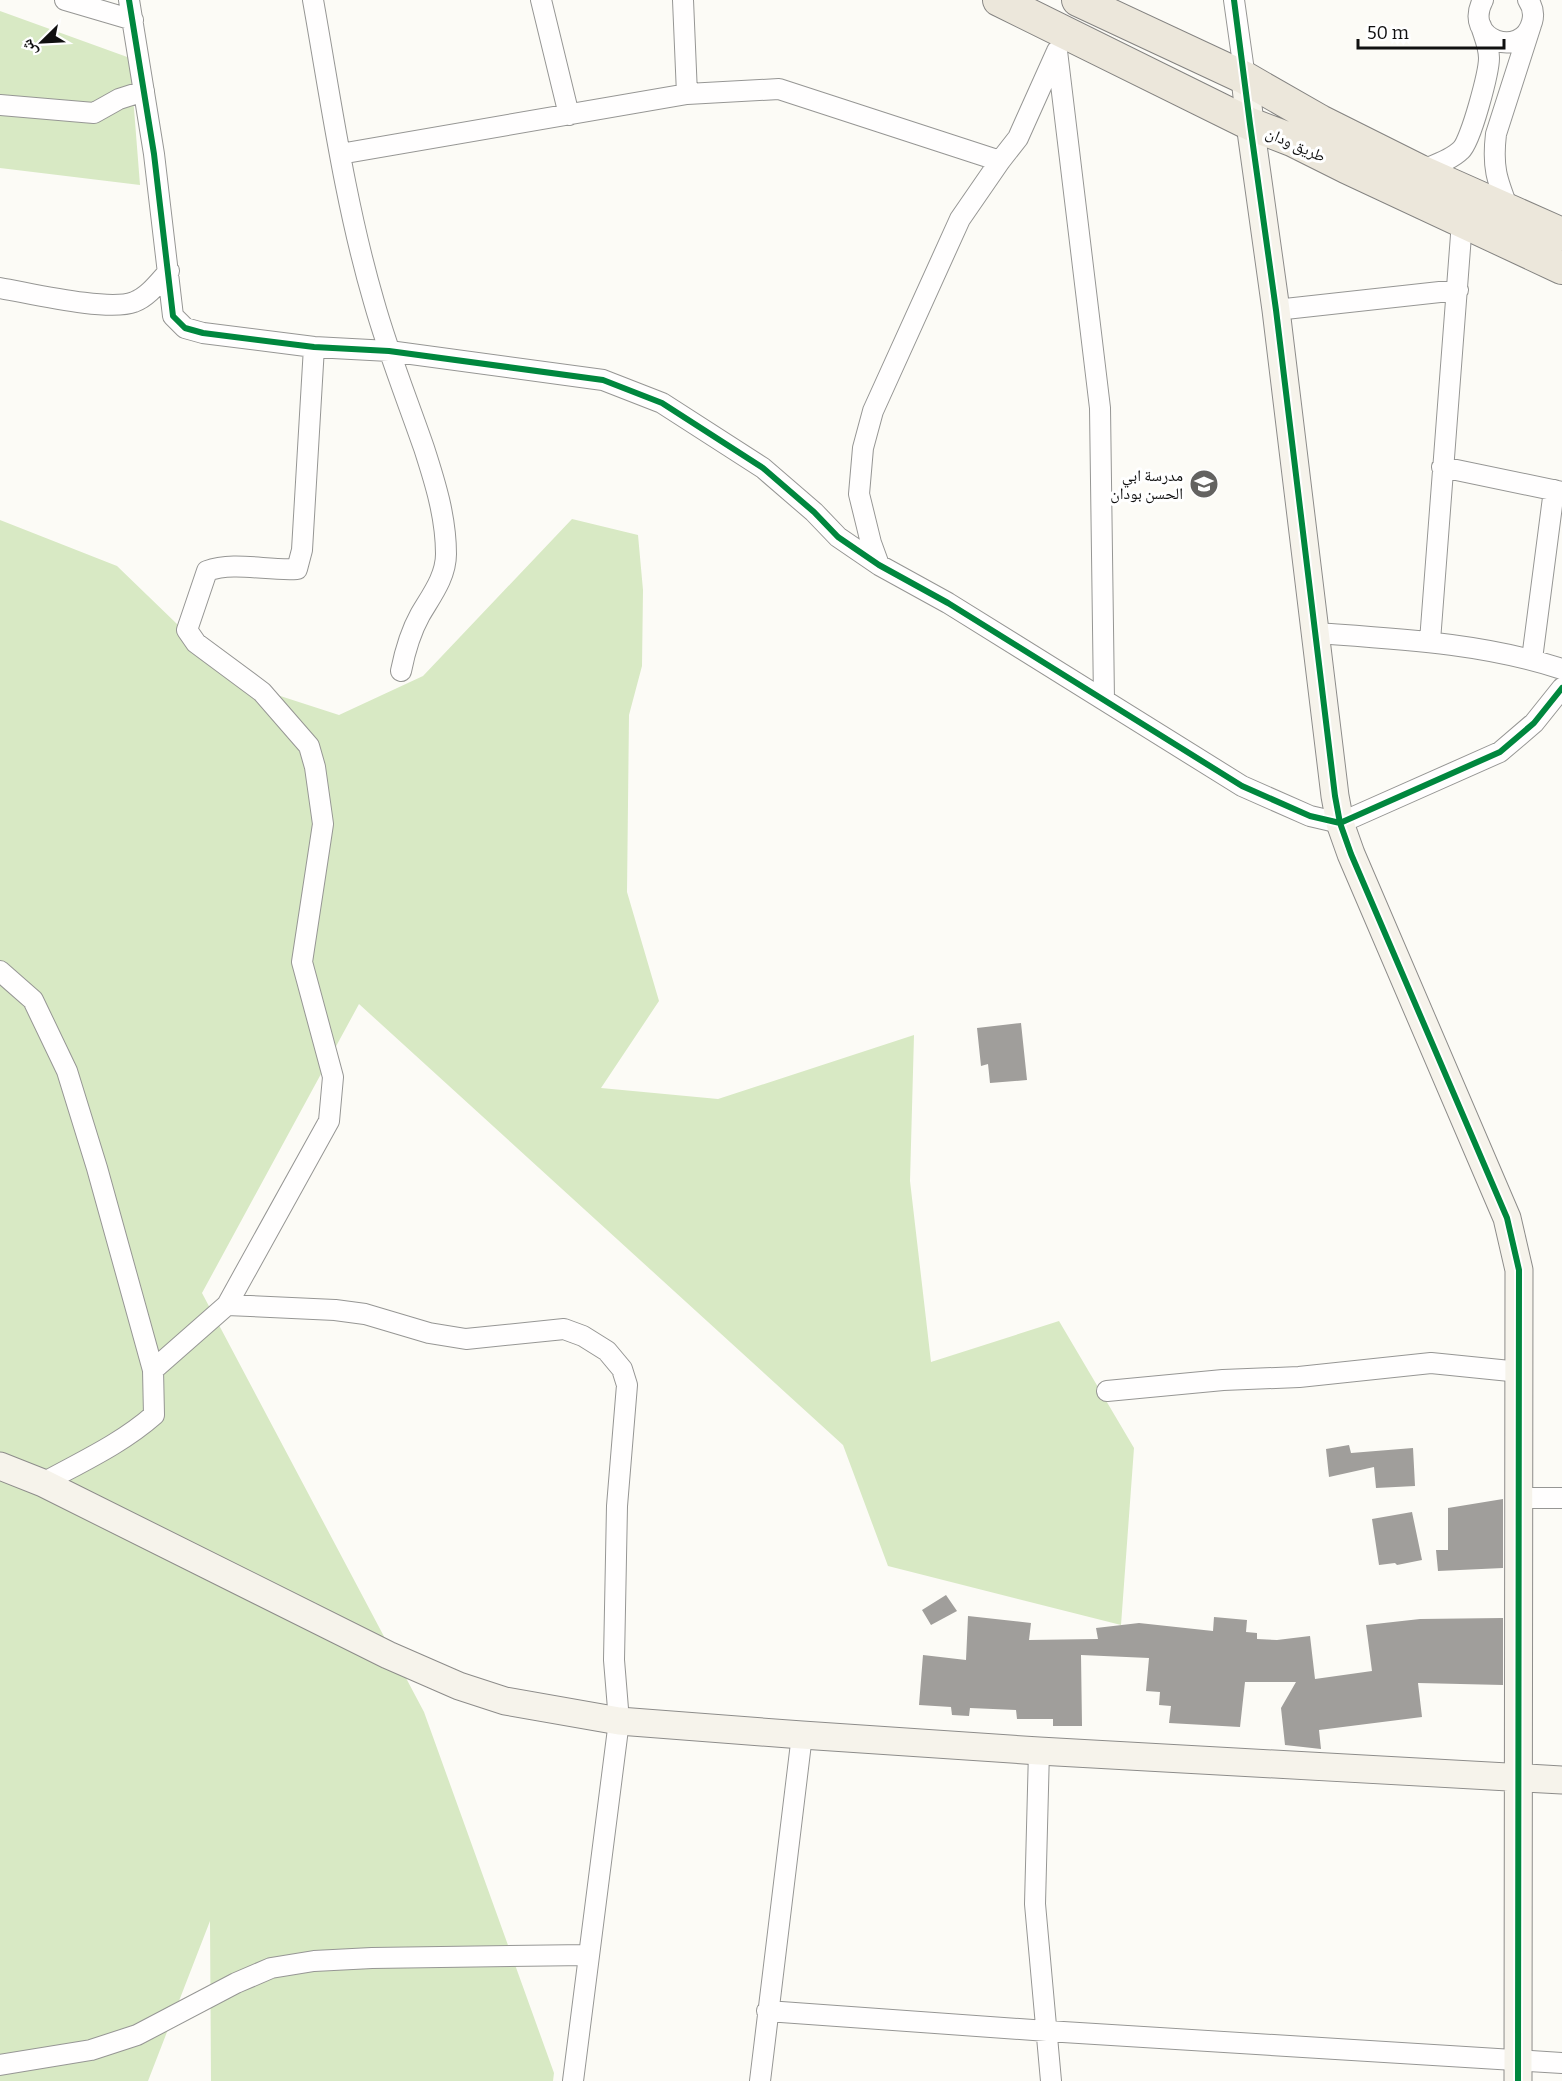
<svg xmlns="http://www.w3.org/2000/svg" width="1562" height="2081" font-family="Bitter,'Noto Naskh Arabic',serif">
<rect width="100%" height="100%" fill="#fcfbf6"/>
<path fill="#d8e9c4" d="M0 11 130 58 140 185 0 168Z
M572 519 638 535 643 590 642 666 629 715 627 892 659 1001 601 1088 718 1099 914 1035 910 1181 931 1362 1059 1321 1134 1448 1121 1625 888 1566 843 1445 359 1004 202 1293 424 1712 554 2073 553 2081H211L210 1921 148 2081H0V520L117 566 237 682 339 715 423 676Z"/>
<path fill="#a09e9b" d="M1021 1023 1027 1080 990 1083 988 1064 981 1066 977 1028Z
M1349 1445 1351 1453 1413 1448 1415 1486 1376 1488 1374 1467 1329 1477 1326 1449Z
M1503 1499V1568L1438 1571 1436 1550H1448V1508Z
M1412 1512 1422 1560 1397 1565 1395 1563 1379 1565 1372 1519Z
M946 1595 957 1611 931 1625 922 1610Z
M968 1616 1031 1623 1029 1640 1098 1639 1096 1628 1139 1623 1213 1631 1214 1617 1247 1620 1246 1632 1257 1633V1639L1277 1640 1310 1636 1315 1679 1372 1671 1366 1625 1420 1619 1503 1618V1685L1418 1683 1422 1717 1319 1730 1321 1749 1285 1745 1281 1708 1296 1682H1245L1240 1727 1169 1723 1171 1706 1159 1705 1160 1692 1146 1691 1149 1658 1081 1655 1082 1726H1053V1719H1017L1016 1710 970 1708 969 1716 952 1715 951 1707 919 1705 923 1655 966 1660Z"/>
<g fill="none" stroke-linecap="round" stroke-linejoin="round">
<g stroke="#969694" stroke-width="22">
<path id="street" d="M65 0 133 20
M129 0 154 154 173 316 185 328 203 333 314 347 389 351 603 380 662 403 763 468 814 512 838 537 879 565 948 603 1242 786 1310 816 1340 823 1500 752 1534 723 1562 688
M313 0C331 101 345 203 374 302 388 352 407 399 424 448 435 482 446 517 446 554 446 577 431 596 420 615 410 633 405 651 401 671
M541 0 569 115
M683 0 687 94
M1234 0 1245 78
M1483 0C1462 40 1522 60 1532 22 1534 15 1533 7 1528 0
M1057 51 1100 408 1104 700
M0 105 94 113 119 99 144 91
M340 154 687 94 779 89 1000 161
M1420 171C1434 165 1451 160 1461 150 1471 141 1489 72 1489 58 1489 47 1484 36 1481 26
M1509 211C1497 180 1492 168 1496 134L1531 25
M0 288C30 293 108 312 134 302 148 297 159 282 169 271
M1276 310 1458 290
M1442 467 1562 492
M879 565 871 543 859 494 863 448 873 411 960 219 1000 161 1018 138 1057 51
M1316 633C1399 639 1483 643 1562 669
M1430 641 1462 222
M1532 659 1554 490
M0 971 33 1000 67 1071 97 1168 153 1370 154 1415C121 1444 81 1462 43 1483
M227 1305 329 1121 333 1077 302 962 323 824 315 767 309 746 262 692 196 643 187 630 207 571C234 561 267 571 297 569L302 550 314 347
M153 1370 227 1305 335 1310 365 1314 429 1333 466 1339 564 1329 583 1336 607 1351 622 1369 627 1385 617 1506 614 1660 619 1721 573 2081
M1107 1391 1223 1380 1299 1377 1431 1363 1520 1372
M1520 1498H1562
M1039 1751 1035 1904 1051 2081
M767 2011 1047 2031 1562 2063
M0 2065 91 2050 137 2035 236 1983 271 1968 314 1961 372 1958 588 1955
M760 2081 802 1735"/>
</g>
<g stroke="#8d8c8a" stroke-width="29">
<path id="secondary" d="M1245 78 1250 124 1276 310 1335 796 1340 823 1351 854 1507 1218 1519 1270 1518 2081
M0 1466 43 1483 388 1655 459 1686 505 1701 619 1721 802 1735 1039 1751 1562 1780"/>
</g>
<g stroke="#848381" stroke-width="34">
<path id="primary" d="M999 0 1250 124 1292 140 1346 167 1562 268
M1078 0 1245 78 1320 121 1420 171 1562 234"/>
</g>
<use href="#street" stroke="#fffefe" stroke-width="20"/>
<use href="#secondary" stroke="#f6f3eb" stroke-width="27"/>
<use href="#primary" stroke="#ece7db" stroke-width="32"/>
<g stroke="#fff" stroke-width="10">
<path id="cycleway" d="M129 0 154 154 173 316 185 328 203 333 314 347 389 351 603 380 662 403 763 468 814 512 838 537 879 565 948 603 1242 786 1310 816 1340 823 1500 752 1534 723 1562 688
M1234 0 1250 124 1276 310 1335 796 1340 823 1351 854 1507 1218 1519 1270 1518 2081"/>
</g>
<use href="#cycleway" stroke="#00873e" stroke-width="6"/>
</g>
<defs>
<g id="school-disc" transform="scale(1.5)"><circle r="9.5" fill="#636260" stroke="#fff"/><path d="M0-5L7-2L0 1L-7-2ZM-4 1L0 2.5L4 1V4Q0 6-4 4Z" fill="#fff"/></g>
</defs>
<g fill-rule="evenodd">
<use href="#school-disc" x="1204" y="484"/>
</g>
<g text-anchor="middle" stroke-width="6" stroke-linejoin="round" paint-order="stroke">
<g font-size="16" fill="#101010" stroke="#fff">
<text transform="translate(1296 144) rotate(24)" y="6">طريق ودان</text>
</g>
<g font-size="16" fill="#101010" stroke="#fff" text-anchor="end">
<text x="1183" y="481">مدرسة ابي<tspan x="1183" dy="18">الحسن بودان</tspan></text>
</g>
</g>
<g transform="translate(42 42) rotate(246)" stroke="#ffffff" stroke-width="4.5" paint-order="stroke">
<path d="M0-4.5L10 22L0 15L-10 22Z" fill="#101010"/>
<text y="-9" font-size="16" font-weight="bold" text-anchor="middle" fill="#101010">ش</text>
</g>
<path d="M1358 39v9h146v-9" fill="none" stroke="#101010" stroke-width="3"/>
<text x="1367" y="39" font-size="18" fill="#101010" stroke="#ffffff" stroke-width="4.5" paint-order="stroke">50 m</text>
</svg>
